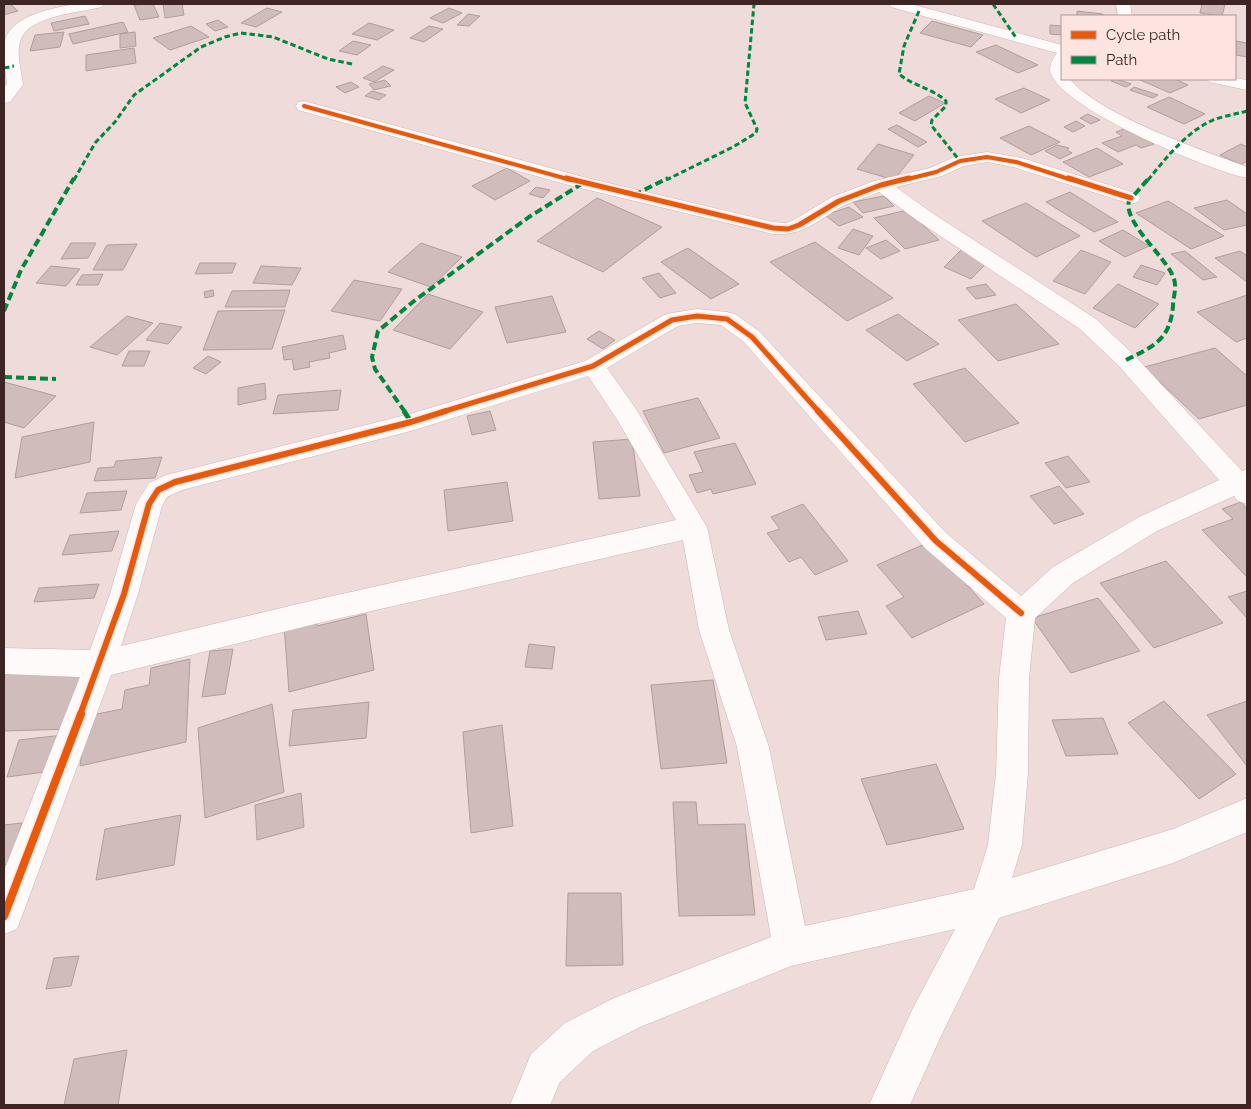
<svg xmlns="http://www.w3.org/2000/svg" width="1251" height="1109" font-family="Raleway,sans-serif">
<rect width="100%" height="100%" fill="#efdbd9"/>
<path fill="#d0bcba" stroke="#b19e9c" d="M4 4H10L18 11 4 15Z
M153 4 159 17 140 20 134 5Z
M163 4H182L184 15 165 18Z
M1202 4H1225L1222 16 1200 13Z
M267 8 282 12 256 27 241 23Z
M449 8 462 13 443 23 430 18Z
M1077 11 1103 14V16H1077Z
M468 14 480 16 469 26 457 25Z
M85 16 89 24 54 31 51 23Z
M218 20 228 27 215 31 206 24Z
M932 21 983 35 971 47 920 33Z
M123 22 128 32 73 44 69 34Z
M369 23 394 30 377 40 352 34Z
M1050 25 1062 26V35L1050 34Z
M191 26 209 37 170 50 153 38Z
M429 26 443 29 424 42 410 38Z
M64 32 60 47 30 51 35 35Z
M135 32 136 46 120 48V34Z
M353 41 371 45 357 55 339 51Z
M1236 41 1247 43V57L1236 55Z
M996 45 1038 65 1018 73 976 52Z
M134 48 136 63 86 71V55Z
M383 66 394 70 374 82 363 78Z
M1115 79H1117L1131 84 1126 87 1111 81Z
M1138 79H1175L1188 85 1170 93Z
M385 80 391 86 374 90 369 84Z
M351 82 359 87 345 93 336 87Z
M1134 87 1158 95 1153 98 1130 90Z
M1024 88 1050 100 1021 113 995 99Z
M372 91 386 95 379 100 365 96Z
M929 96 945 103 915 121 899 113Z
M1169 97 1205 114 1184 124 1147 107Z
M1088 114 1100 120 1091 124 1080 118Z
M1076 121 1085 126 1073 132 1064 127Z
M897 125 927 142 918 147 888 129Z
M1029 126 1060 142 1031 155 1000 138Z
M1126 128 1154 144 1141 148 1136 145 1118 152 1102 143 1122 136 1116 132Z
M878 144 914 155 894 180 857 169Z
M1241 144 1247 147V161L1241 165 1220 155Z
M1057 145 1069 148 1067 150 1072 153 1060 159 1045 151Z
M1097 148 1123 164 1089 177 1063 162Z
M507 168 530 181 495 200 472 186Z
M536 187 550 190 543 198 529 194Z
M1070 192 1118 222 1094 232 1046 202Z
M884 196 894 206 863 213 853 202Z
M597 198 662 227 603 272 537 241Z
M1227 200 1247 214V225L1224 230 1194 208Z
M1168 201 1224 236 1191 249 1136 213Z
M1026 203 1080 236 1036 257 982 221Z
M849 207 863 217 839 226 825 215Z
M907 210 939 240 905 249 874 218Z
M853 229 873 236 859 255 838 248Z
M1123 230 1149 246 1125 257 1099 241Z
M886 240 900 251 881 259 866 248Z
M815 242 893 298 847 321 770 262Z
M71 243H96L88 258 61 259Z
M421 243 462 257 431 287 388 272Z
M137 244 123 270H93L107 245Z
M688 248 739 284 711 299 661 262Z
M961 250 989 261 971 279 944 267Z
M1081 250 1111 262 1085 294 1053 281Z
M1185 251 1217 277 1203 280 1171 254Z
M1240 251 1247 256V282L1215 258Z
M200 263H236L232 273 195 274Z
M1141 265 1165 273 1157 285 1133 277Z
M51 266 80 269 66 286 36 283Z
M261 266 301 268 292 285 253 283Z
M659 273 676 293 660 298 642 278Z
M103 274 98 285H76L82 275Z
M354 280 402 289 380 321 331 311Z
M986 284 996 295 976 299 966 288Z
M1118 284 1159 304 1135 328 1093 308Z
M213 290 214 296 205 298 204 292Z
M290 290 285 307H225L232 291Z
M428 294 483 312 450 349 393 330Z
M1247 295V338L1236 342 1197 312Z
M552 296 566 332 507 343 495 307Z
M1016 304 1059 344 998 361 958 320Z
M285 310 272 349 203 350 218 311Z
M898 314 939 344 907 361 866 330Z
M127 316 153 323 117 355 90 347Z
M160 323 182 327 168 344 146 340Z
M599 331 615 340 603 349 587 339Z
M343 335 346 349 329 353 330 358 309 362 310 367 294 370 292 359 284 360 282 347Z
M1215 348 1247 376V405L1199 419 1144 367Z
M129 351H150L144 366H122Z
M208 356 221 362 206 374 193 368Z
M965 368 1019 423 965 442 913 384Z
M4 382 56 396 24 428 4 422Z
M265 383 266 399 238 405V388Z
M341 390 338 410 273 414 278 395Z
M698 398 720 438 664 453 643 411Z
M490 411 496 430 472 435 467 416Z
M94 422 90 462 15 478 22 437Z
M632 439 640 496 599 499 593 442Z
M735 443 756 484 713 494 711 489 697 493 689 475 703 472 694 452Z
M1068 456 1090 482 1066 488 1045 463Z
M162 457 155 478 94 481 98 468 114 467 116 461Z
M507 482 513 521 448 531 444 490Z
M1059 486 1084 514 1054 524 1030 496Z
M127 491 121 510 80 513 87 493Z
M1241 502 1247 509V577L1202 530 1233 519 1222 509Z
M803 504 848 561 815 575 801 557 789 562 767 533 780 529 771 517Z
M119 531 112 551 62 555 70 535Z
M929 542 984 604 912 638 886 606 904 597 877 565Z
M1166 561 1223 623 1154 648 1100 583Z
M99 584 94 598 34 602 39 588Z
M1247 591V618L1228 597Z
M1098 598 1140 651 1071 673 1032 618Z
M858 611 867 634 826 640 818 617Z
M366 614 374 670 289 692 284 625 316 617 317 626Z
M529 644 555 647 552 669 525 667Z
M233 649 225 694 202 697 210 651Z
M190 659 186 742 80 766 87 716 122 709 125 690 149 685 151 668Z
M93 672 71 729 4 731V674Z
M713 680 727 763 661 769 651 685Z
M1164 701 1236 774 1199 799 1128 723Z
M1247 701V766L1207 715Z
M369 702 366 738 289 746 293 710Z
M272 704 284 792 205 818 198 728Z
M1103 718 1118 754 1066 756 1052 720Z
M502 725 513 826 471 833 463 732Z
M63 735 53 771 7 777 19 740Z
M936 764 964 829 887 845 861 779Z
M301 793 304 827 257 840 255 805Z
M673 802H696L698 825 745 824 755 915 679 916Z
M181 815 174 865 96 880 105 829Z
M22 823 9 864 4 865V825Z
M568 893H621L623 965 566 966Z
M79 956 71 986 46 989 54 958Z
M127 1050 118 1105H64L74 1059Z"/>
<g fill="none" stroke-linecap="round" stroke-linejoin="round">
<g stroke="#cab6b4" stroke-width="1">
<path id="minor" d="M75 4H104L102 7C79 13 27 15 20 42 16 56 22 72 23 85L10 102 4 103V88L7 84C6 71 2 58 4 45 8 15 51 9 75 4Z
M889 4H911L1062 45V79H1070C1099 115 1202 150 1247 167V178C1208 170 1065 110 1051 74 1048 67 1053 58 1057 53L891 7Z
M1116 4H1130L1132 16H1118Z
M1235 78 1247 80V90L1209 82 1207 79Z
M304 101 587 178 773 222 786 223 792 221 832 197 874 181 930 168 954 157 987 152 1022 158 1138 194 1140 198 1138 202 1131 204 1013 167 987 162 964 166 942 176 896 187 932 213 1096 319 1134 355 1242 471 1247 469V504L1238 501 1234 496 1157 531 1073 583 1035 618 1029 678 1028 773 1022 845 1012 878 1173 829 1247 798V832L1173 863 999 918 940 1038 910 1105H869L912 1010 955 929 791 966 640 1027 593 1051 560 1082 550 1105H510L531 1054 565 1023 614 998 771 937 737 747 699 630 683 540 319 623 111 675 22 916 17 929 4 934V871L80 677 4 674V648L90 650 110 594 136 504 149 483 166 475 410 414 585 361 664 315 672 313 697 309 727 312 735 314 760 332 946 533 1021 596 1053 567 1139 517 1219 480 1118 365 1080 329 918 221 879 192C868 197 856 200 845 205 818 219 806 236 773 234L576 187 298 110 296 106 298 102ZM697 323 721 325 744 342 926 549 1006 618 999 678 996 773 988 845 974 889 805 926 769 747 729 630 707 527 636 409 607 368 678 326ZM588 376 618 421 676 520 319 599 121 646 138 594 162 506 167 497 182 490 411 431Z"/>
</g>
<use href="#minor" fill="#fdfaf9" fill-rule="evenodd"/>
<path stroke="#00873e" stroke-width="3" stroke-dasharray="5.5 3" stroke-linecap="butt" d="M993 4 1017 39
M919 11 904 46 899 74C913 86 932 88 946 101V106L932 120 931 125 960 161
M4 68 14 66
M74 180 95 143 115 122 134 95 201 47 225 37 241 33 273 37 328 59 352 64
M666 180 733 147 756 133 757 129 745 103 754 4
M1148 180C1166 158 1186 132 1213 120 1224 116 1236 114 1247 111"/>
<path stroke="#00873e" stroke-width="4" stroke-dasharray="8 4" stroke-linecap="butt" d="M634 195 668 178
M4 311 21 270 74 178
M1126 360C1154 346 1170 340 1173 306 1173 298 1177 288 1174 279 1167 257 1123 223 1129 201L1149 178
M4 377 56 379
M405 412 375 369 372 357 378 331 414 301 529 217 583 183"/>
<path stroke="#00873e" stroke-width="5" stroke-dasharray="10 5" stroke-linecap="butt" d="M404 411 411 422"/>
<g stroke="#fde4e1" stroke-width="5.5">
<path id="cycleway-far3" d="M304 106 571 180
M904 180 936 172 960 161 987 157 1016 162 1072 180"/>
</g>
<g stroke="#fde4e1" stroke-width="8">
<path id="cycleway-far2" d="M566 178 773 228 788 229 799 225 839 201 881 185 909 178
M1068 178 1131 198
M442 412 593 366 672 320 697 316 727 319 752 337 819 412"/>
</g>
<g stroke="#fde4e1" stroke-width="9">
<path id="cycleway-far1" d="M818 411 936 541 1021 613
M80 715 124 594 149 504 158 490 175 482 411 422 446 411"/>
</g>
<g stroke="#fde4e1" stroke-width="11">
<path id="cycleway" d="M4 916 81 714"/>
</g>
<use href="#cycleway-far3" stroke="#e8590c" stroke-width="4"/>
<use href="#cycleway-far2" stroke="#e8590c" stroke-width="5"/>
<use href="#cycleway-far1" stroke="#e8590c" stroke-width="6"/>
<use href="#cycleway" stroke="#e8590c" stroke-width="8"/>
</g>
<rect width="1251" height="1109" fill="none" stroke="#3c2523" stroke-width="10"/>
<rect x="1061" y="15" width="175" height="65" fill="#fde4e1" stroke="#b09895"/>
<rect x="1071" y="31" width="25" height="8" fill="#e8590c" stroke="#b09895"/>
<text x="1106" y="40" font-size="15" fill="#3c2523">Cycle path</text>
<rect x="1071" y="56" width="25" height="8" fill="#00873e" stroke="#b09895"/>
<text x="1106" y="65" font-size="15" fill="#3c2523">Path</text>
</svg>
